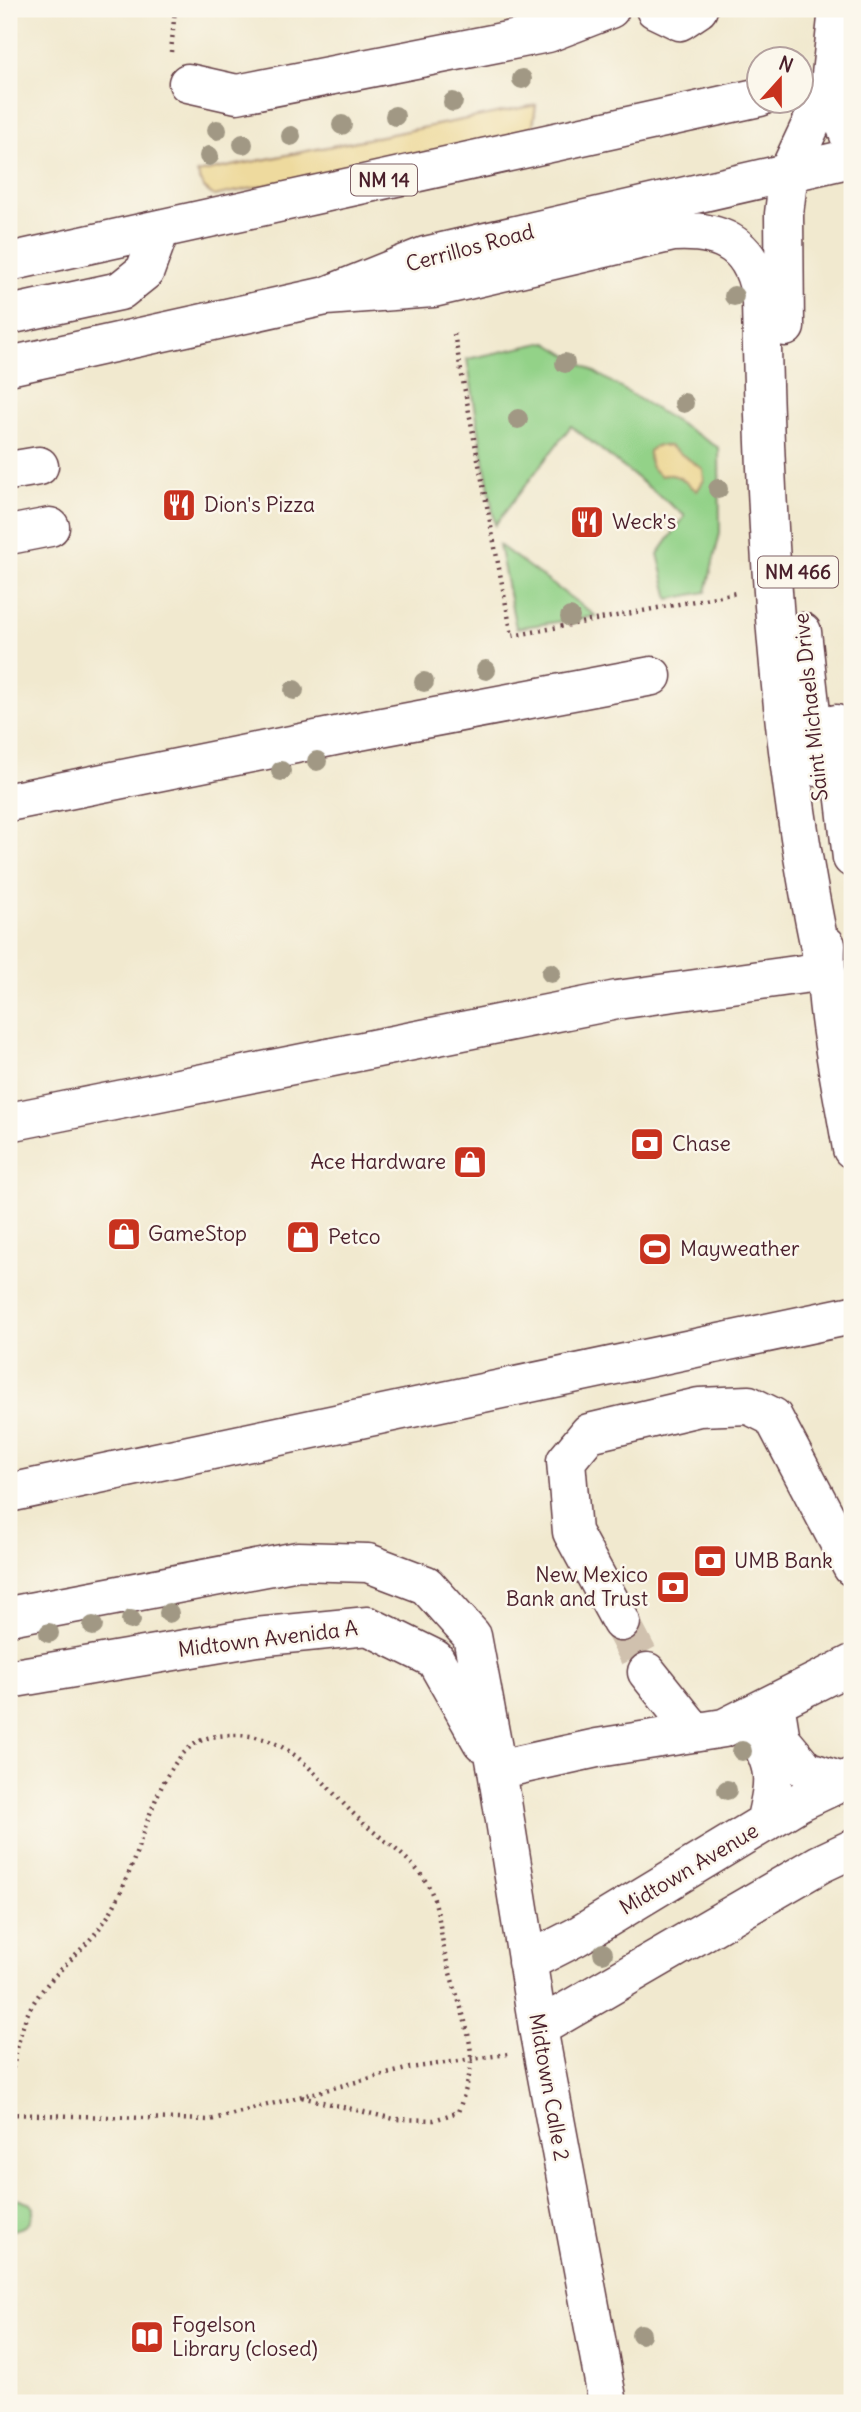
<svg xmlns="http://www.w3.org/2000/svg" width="861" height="2412" font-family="Delius,sans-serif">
<rect width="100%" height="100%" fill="#fbf7ec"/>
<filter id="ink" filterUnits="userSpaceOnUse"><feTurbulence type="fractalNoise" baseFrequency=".0143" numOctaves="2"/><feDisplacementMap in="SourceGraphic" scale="14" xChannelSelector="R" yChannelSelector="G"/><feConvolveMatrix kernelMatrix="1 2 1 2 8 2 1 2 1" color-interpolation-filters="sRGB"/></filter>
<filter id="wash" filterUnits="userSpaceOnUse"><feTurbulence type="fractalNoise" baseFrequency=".00686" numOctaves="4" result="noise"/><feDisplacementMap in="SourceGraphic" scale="28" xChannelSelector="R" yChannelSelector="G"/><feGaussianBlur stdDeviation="1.57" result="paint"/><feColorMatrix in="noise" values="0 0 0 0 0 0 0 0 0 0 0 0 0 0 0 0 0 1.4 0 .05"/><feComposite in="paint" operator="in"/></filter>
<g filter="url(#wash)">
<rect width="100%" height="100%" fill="#f1e9cf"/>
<path fill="#93d288" stroke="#6e785a" stroke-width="2" d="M546 342 719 448 720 533 706 592 669 599 658 554 685 516 571 426 495 525 467 359Z
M499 545 596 616 516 628Z
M9 2196 31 2204 34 2208C30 2227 27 2227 9 2231Z"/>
<path fill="#eeda9e" stroke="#9c7c64" stroke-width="2" d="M536 105 533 126 522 133 214 196 204 188 197 173Z
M656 446H669L703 469 704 480 697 491C685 482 677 471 661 476 651 469 648 463 649 451Z"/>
</g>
<g filter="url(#ink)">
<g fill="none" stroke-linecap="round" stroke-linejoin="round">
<path stroke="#d0c1ae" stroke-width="38" stroke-dasharray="38 19" stroke-linecap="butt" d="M621 1622 647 1672"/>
<g stroke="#633d44" stroke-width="41">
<path id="minor" d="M655 9 680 21 698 9
M188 83 237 94 548 33 610 9
M830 84 838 9
M9 471 39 466
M9 535 50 527
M9 802 355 732 652 676
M9 1122 617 1000 825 971
M9 1493 852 1315
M9 1616 298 1561 368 1563 426 1585 472 1636 497 1770 538 2028 608 2403
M621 1622 572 1532 566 1461 589 1433 699 1407 749 1405 773 1417 852 1567
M647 1672 695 1732
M9 1679 256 1637 368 1626 435 1659 482 1742
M775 1703 781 1740 806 1770 842 1782
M752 1724C775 1770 777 1772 765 1823
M497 1770 597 1748 724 1728 852 1664
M527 1962 576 1937 799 1802 852 1777
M538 2028 820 1864 852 1849"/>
</g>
<g stroke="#633d44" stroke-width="41">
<path id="major" d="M830 84 852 143
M9 262 760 97
M326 296 433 288 673 232C724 229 755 247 761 300 765 521 777 755 825 971
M9 315 120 291 145 271 160 230
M785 327 784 214 789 171 830 84
M9 366 326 296 425 256 852 158
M802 632 817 767
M836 724 852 858
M826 945C823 1008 842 1086 852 1149"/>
</g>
<path stroke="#633d44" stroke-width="4.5" stroke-dasharray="2 5" stroke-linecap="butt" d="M171 52 175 9
M454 334 512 636 736 593
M9 2082C17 2056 19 2025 34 2002 53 1972 84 1951 104 1922 113 1910 120 1894 126 1880 143 1841 159 1763 198 1742 208 1736 224 1735 234 1735 295 1734 321 1785 361 1821 383 1841 414 1859 429 1887 440 1909 440 1934 446 1958 453 1989 472 2030 471 2061 470 2079 464 2095 458 2112L434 2120 394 2119 301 2097
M9 2114 210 2120 410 2068 508 2054"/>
<use href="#minor" stroke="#fff" stroke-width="38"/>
<use href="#major" stroke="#fff" stroke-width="38"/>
</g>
<g fill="#a19884">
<circle cx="522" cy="79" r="10"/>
<circle cx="453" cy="102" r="10"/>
<circle cx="395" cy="116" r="10"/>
<circle cx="342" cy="125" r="10"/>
<circle cx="217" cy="130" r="10"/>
<circle cx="291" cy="136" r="10"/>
<circle cx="243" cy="144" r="10"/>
<circle cx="209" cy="156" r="10"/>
<circle cx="734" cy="296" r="10"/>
<circle cx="565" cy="363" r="10"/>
<circle cx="684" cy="403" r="10"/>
<circle cx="518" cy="419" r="10"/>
<circle cx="718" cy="489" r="10"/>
<circle cx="570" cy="617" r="10"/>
<circle cx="486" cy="670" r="10"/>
<circle cx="424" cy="682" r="10"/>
<circle cx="294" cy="690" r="10"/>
<circle cx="317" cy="761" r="10"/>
<circle cx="281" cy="771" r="10"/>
<circle cx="551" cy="973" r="10"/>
<circle cx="169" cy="1613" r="10"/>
<circle cx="131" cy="1620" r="10"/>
<circle cx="93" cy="1626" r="10"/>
<circle cx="49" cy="1633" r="10"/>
<circle cx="742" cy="1751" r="10"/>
<circle cx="727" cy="1790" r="10"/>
<circle cx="603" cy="1953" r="10"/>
<circle cx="641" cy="2334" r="10"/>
</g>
</g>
<defs>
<g id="restaurant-square" transform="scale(1.75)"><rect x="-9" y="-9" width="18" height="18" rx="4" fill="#c8321e" stroke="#fbf7ec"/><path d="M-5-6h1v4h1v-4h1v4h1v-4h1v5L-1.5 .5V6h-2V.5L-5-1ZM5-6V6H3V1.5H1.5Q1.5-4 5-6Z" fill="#fff"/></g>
<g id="bank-square" transform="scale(1.75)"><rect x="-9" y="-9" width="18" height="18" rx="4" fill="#c8321e" stroke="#fbf7ec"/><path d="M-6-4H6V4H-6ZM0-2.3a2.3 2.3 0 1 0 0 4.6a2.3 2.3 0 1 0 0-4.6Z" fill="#fff"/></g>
<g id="shop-square" transform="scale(1.75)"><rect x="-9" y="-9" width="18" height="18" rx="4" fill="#c8321e" stroke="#fbf7ec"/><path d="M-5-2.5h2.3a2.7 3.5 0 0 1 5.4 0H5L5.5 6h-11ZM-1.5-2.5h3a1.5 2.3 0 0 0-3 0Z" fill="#fff"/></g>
<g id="stadium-square" transform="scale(1.75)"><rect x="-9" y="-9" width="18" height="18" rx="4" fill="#c8321e" stroke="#fbf7ec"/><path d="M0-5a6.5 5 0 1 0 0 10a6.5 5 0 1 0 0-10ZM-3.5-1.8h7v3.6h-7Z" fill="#fff"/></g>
<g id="library-square" transform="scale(1.75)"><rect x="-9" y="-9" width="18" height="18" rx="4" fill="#c8321e" stroke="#fbf7ec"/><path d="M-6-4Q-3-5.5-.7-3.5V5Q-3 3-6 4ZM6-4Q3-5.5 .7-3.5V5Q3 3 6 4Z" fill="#fff"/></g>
</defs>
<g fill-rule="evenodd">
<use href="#restaurant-square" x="179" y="505"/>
<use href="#restaurant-square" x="587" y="522"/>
<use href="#bank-square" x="647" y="1144"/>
<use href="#shop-square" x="470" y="1162"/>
<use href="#shop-square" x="124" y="1234"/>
<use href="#shop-square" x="303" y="1237"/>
<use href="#stadium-square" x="655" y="1249"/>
<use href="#bank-square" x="710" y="1561"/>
<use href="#bank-square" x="673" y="1587"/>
<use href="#library-square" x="147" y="2337"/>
</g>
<g text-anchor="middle" stroke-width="5" stroke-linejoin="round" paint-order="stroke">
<g fill="#fbf7ec" stroke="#7f6065" stroke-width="2">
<rect x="351" y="164.5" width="66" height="31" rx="5"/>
<rect x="758" y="556.5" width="80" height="31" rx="5"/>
</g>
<g font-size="19" font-weight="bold" fill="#4a1f2b">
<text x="384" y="187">NM 14</text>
<text x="798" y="579">NM 466</text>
</g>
<g font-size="21" fill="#4a1f2b" stroke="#fbf7ec">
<text transform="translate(470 248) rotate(-15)" y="7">Cerrillos Road</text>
<text transform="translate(811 707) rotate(-96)" y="7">Saint Michaels Drive</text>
<text transform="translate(268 1639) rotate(-7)" y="7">Midtown Avenida A</text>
<text transform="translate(689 1869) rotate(-31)" y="7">Midtown Avenue</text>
<text transform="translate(549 2087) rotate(80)" y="7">Midtown Calle 2</text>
</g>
<g font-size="21" fill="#4a1f2b" stroke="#fbf7ec" text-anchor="start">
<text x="204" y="512">Dion's Pizza</text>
<text x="612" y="529">Weck's</text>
<text x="672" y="1151">Chase</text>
<text x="446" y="1169" text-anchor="end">Ace Hardware</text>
<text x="148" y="1241">GameStop</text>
<text x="328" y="1244">Petco</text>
<text x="680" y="1256">Mayweather</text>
<text x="734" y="1568">UMB Bank</text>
<text x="648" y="1582" text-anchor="end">New Mexico<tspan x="648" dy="24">Bank and Trust</tspan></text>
<text x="172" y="2332">Fogelson<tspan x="172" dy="24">Library (closed)</tspan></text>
</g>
</g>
<rect width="861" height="2412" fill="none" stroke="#fbf7ec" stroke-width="35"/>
<g transform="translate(780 80) rotate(21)"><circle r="33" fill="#fbf7ec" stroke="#b4a19f" stroke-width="2"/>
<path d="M0-5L12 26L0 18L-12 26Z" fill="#c8321e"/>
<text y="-10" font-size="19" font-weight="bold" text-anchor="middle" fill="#4a1f2b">N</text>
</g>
</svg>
